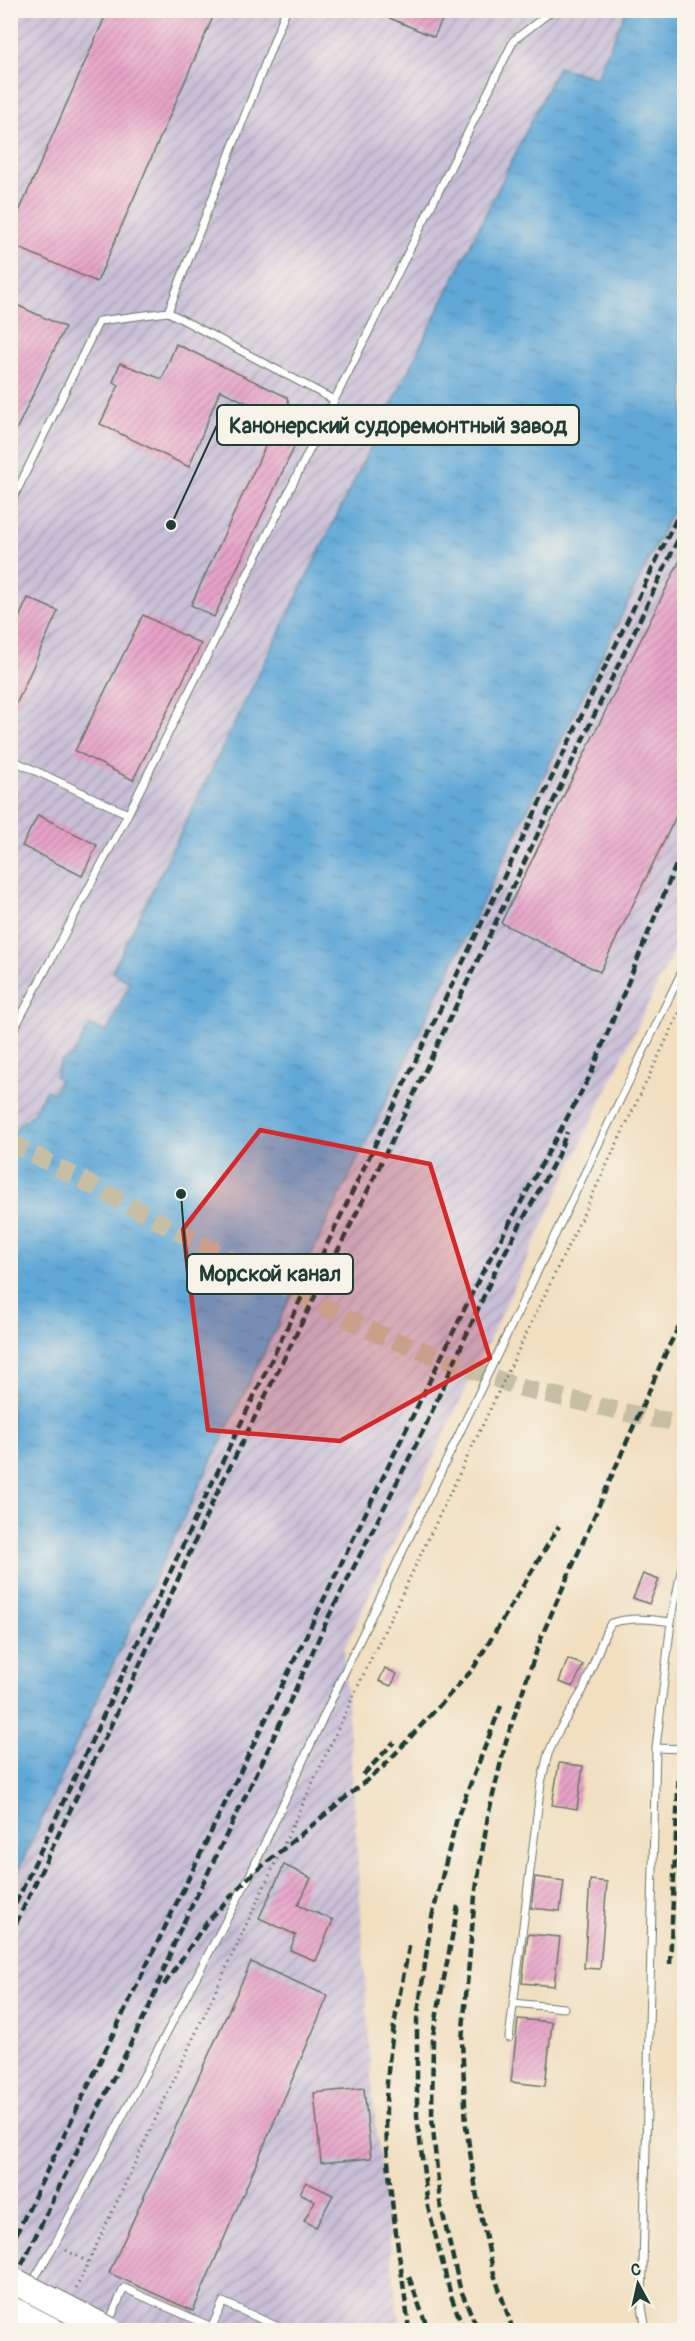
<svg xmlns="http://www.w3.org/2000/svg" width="695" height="2341" font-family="Pangolin,sans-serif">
<defs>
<pattern id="industrial-furrows" width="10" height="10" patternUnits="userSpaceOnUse" patternTransform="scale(1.5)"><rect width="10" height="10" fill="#c9bfd7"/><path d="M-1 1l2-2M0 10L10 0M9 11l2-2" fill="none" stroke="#a39caf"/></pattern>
<pattern id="water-ripples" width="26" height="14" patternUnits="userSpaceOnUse" patternTransform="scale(1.5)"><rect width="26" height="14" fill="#61a8d7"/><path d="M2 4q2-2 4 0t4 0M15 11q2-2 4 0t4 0" fill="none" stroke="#4f8aaf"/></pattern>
<pattern id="building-hatch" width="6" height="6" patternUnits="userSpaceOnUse" patternTransform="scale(1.5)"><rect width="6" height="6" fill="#e7a2c7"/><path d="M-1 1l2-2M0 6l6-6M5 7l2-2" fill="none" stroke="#bb85a2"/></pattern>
</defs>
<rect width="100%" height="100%" fill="#f7f3e8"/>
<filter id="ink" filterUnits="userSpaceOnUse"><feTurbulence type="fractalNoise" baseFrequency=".0167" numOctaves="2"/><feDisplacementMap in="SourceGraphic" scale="12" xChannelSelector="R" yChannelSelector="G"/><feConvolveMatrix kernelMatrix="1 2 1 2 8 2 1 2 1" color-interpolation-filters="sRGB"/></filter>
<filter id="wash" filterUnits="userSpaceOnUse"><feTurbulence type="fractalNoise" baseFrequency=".008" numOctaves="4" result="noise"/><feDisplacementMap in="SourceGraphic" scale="24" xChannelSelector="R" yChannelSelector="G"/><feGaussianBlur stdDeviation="1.35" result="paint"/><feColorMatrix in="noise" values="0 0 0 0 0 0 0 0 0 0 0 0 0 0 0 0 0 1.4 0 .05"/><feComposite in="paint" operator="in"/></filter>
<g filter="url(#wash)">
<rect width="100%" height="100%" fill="#f1dfc0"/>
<path fill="url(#industrial-furrows)" d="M11 11H626L596 79 559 67 112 972 130 982 107 1033 89 1025 53 1094 46 1091 32 1115 20 1124 11 1136Z
M684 487V930L612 1078 344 1649 373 2101 397 2305 402 2330H11V1886L123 1643Z"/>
<path fill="url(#water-ripples)" stroke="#407286" stroke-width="1.5" d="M626 11H684V487L123 1643 11 1886V1136L20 1124 32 1115 46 1090 53 1093 60 1080 55 1076 61 1061 73 1056 89 1025 107 1032 130 982 112 972 558 67 596 78Z"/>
<g id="blocks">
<path fill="url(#building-hatch)" d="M108 10H216L97 282 10 244V232Z
M371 10H418L442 20 434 37Z
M10 302 65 327 10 443Z
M176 344 287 397 299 437 214 617 191 605 273 430 268 413 220 390 189 467 100 424 119 385 113 382 120 363 162 379Z
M684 552V800L600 972 501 923Z
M28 598 58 611 10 718V638Z
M143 615 201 644 133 780 75 751Z
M38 815 97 845 82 876 22 846Z
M643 1574 659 1580 649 1604 633 1598Z
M568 1659 583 1665 573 1687 559 1682Z
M385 1668 397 1674 391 1686 379 1681Z
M559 1763 583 1766 577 1809 552 1805Z
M284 1865 311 1878 298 1905 333 1920 316 1961 290 1950 296 1935 259 1918Z
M535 1877 564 1881 560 1911 531 1908Z
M590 1880 607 1882 600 1969 584 1968Z
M528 1934 560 1937 554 1986 522 1983Z
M251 1962 328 1996 193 2311 109 2273Z
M518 2019 552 2022 545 2086 511 2082Z
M364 2088 371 2158 321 2163 314 2093Z
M306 2182 333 2195 316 2227 304 2221 315 2201 300 2193Z"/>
</g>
</g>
<g filter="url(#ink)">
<use href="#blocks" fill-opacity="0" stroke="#687665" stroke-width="1.5"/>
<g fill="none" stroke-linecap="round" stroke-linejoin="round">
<path stroke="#c7bfa4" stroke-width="18" stroke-dasharray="18 9" stroke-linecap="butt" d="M10 1142 245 1267 376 1333 518 1387 649 1418 684 1423"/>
<g stroke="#687665" stroke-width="9">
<path id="service" d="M168 312 286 10
M10 505 99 321 168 312 334 400
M10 759 128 814
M10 1037 128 814 514 40 553 10
M656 1748 684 1749
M513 2003 564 2008
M509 2038 541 1783 548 1754 558 1732 583 1690 605 1634 611 1623C632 1617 651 1619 671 1622
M31 2284 55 2244 249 1877 342 1677 684 967
M21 2300 36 2308
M54 2318 78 2330
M108 2324 124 2288 212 2327 223 2302 285 2330
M646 2330 642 2307 656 1748 671 1622 684 1556"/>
</g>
<path stroke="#687665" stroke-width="3" stroke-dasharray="1.5 4.5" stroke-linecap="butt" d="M66 2250 88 2262
M76 2289 358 1686 684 1003"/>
<use href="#service" stroke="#fff" stroke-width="7"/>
<path stroke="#1f3d34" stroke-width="4.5" stroke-dasharray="9 4.5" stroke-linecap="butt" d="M363 1775 394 1742
M458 1906 433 2035 432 2118 440 2202 460 2288 478 2330
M10 1916 203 1502 684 503
M10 1936 141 1662 213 1501 371 1184 684 527
M670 1964 680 1749 684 1706
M164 1985 206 1923 249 1877 383 1767 473 1669 559 1526
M10 2247 480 1277 590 1076 684 845
M409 2277 428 2330
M10 2289 65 2175 150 2005 178 1934 264 1758 329 1616 424 1429 496 1269 557 1157 567 1132
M409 2330C401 2260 387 2189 386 2118 385 2059 399 1999 410 1942
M464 2330 451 2296 428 2207 417 2116V2020L431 1921 457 1818 501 1706
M513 2330 494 2274 477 2197 466 2126 462 2040 475 1896 488 1816 506 1741 528 1675 543 1633 667 1350 684 1316"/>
<g stroke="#687665" stroke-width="28" stroke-linecap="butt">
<path id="motorway-bridge" d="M10 2279 109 2330
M10 2309 51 2330"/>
</g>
<use href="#motorway-bridge" stroke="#fff" stroke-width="26"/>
</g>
</g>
<path fill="#d62828" fill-opacity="0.2" stroke="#d62828" stroke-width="4.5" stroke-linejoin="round" d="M260 1130 430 1164 490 1358 340 1441 208 1430 183 1229Z"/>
<path fill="none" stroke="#1f3d34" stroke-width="2" d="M171 525L217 425M181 1194L187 1274"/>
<g fill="#1f3d34" stroke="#f7f3e8" stroke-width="2">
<circle cx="171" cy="525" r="6"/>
<circle cx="181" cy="1194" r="6"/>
</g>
<g fill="#f7f3e8" stroke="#1f3d34" stroke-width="2">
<rect x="217" y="405" width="362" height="40" rx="6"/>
<rect x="187" y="1254" width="166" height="40" rx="6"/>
</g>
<g font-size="22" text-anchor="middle" font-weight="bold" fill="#1f3d34">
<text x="398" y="433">Канонерский судоремонтный завод</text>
<text x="270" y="1281">Морской канал</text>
</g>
<rect width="695" height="2341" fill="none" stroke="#f7f3e8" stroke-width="36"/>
<g transform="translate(638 2284) rotate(352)" stroke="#f7f3e8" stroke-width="4.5" paint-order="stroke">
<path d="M0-4.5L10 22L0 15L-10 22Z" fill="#1f3d34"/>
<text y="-9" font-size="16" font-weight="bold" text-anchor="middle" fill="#1f3d34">С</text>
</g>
</svg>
